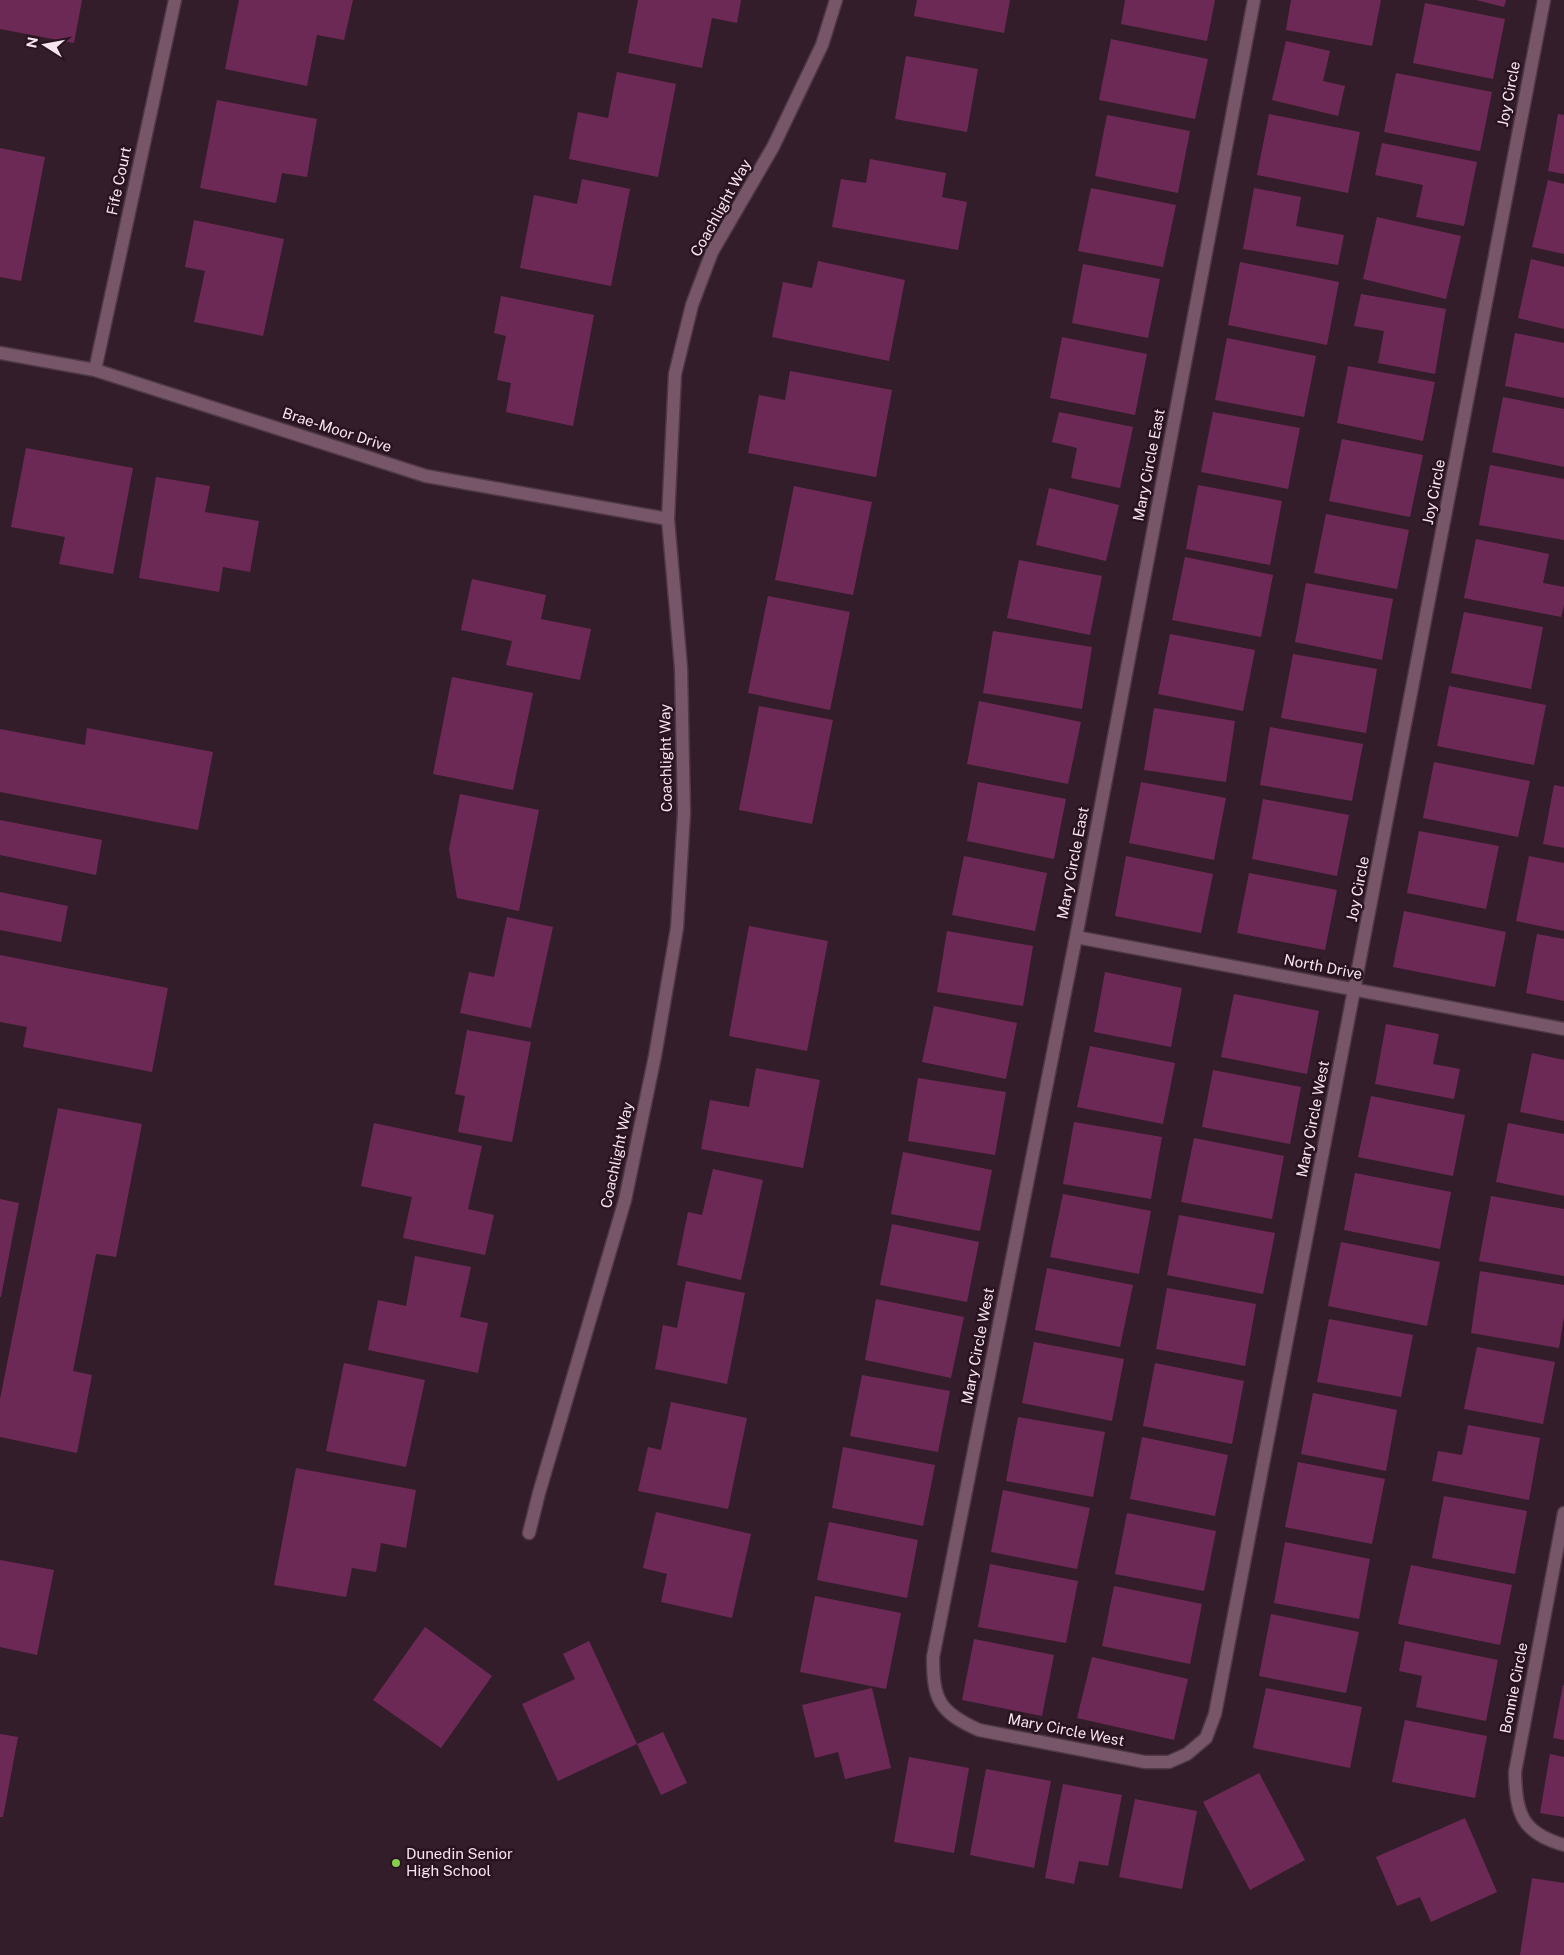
<svg xmlns="http://www.w3.org/2000/svg" width="1564" height="1955" font-family="'Public Sans',sans-serif">
<rect width="100%" height="100%" fill="#341d2a"/>
<path fill="#6d2955" d="M0 0H82L74 43 0 29Z
M239 0H353L344 40 317 35 307 86 225 69Z
M638 0H741L737 23 712 18 702 68 628 53Z
M917 0H1010L1004 33 914 16Z
M1125 0H1215L1207 41 1121 24Z
M1291 0H1381L1372 46 1286 30Z
M1476 0H1506L1504 7Z
M1425 3 1505 19 1493 79 1413 63Z
M1111 39 1208 59 1195 119 1099 100Z
M1286 41 1330 51 1323 81 1345 86 1338 116 1272 100Z
M906 56 978 69 967 132 895 119Z
M617 72 676 84 658 177 569 159 578 112 608 118Z
M1396 73 1492 92 1480 151 1384 132Z
M217 100 317 119 307 177 282 173 276 203 200 188Z
M1269 114 1360 132 1348 193 1257 175Z
M1558 114 1564 115V174L1548 171Z
M1107 115 1190 131 1178 193 1095 176Z
M1382 143 1477 162 1464 226 1416 217 1423 185 1375 175Z
M0 148 45 157 21 281 0 277Z
M870 159 946 173 942 197 967 202 958 250 832 227 841 179 866 183Z
M582 179 630 189 611 286 520 268 534 195 577 204Z
M1548 180 1564 184V254L1532 247Z
M1091 188 1176 205 1163 267 1078 251Z
M1254 188 1301 197 1296 226 1344 235 1338 265 1243 249Z
M1377 217 1461 236 1446 299 1363 279Z
M194 220 284 239 263 336 194 322 205 271 185 267Z
M1531 259 1564 267V329L1518 318Z
M818 261 905 280 889 361 772 337 783 282 812 288Z
M1240 262 1339 282 1327 345 1228 325Z
M1083 264 1160 279 1148 338 1072 323Z
M1361 294 1446 309 1435 374 1378 363 1384 331 1354 326Z
M501 296 594 315 573 426 506 412 511 383 497 380 506 336 494 333Z
M1515 333 1564 343V398L1505 386Z
M1062 337 1147 354 1135 415 1050 398Z
M1227 338 1316 356 1304 417 1215 400Z
M1348 366 1435 382 1423 441 1337 423Z
M790 371 892 390 876 477 748 453 759 395 785 400Z
M1503 397 1564 409V467L1492 452Z
M1059 412 1133 427 1120 488 1071 478 1077 448 1052 442Z
M1213 412 1300 428 1288 489 1201 472Z
M1342 439 1423 455 1410 517 1329 501Z
M26 448 133 468 113 574 59 564 65 537 11 527Z
M1490 465 1564 479V540L1479 525Z
M156 477 210 486 205 512 259 521 250 572 223 567 219 592 139 578Z
M1198 485 1282 501 1270 565 1186 549Z
M794 486 872 502 853 595 775 580Z
M1049 488 1119 505 1106 561 1036 545Z
M1326 514 1409 530 1397 589 1314 573Z
M1476 539 1549 554 1543 583 1564 587V605L1561 617 1464 598Z
M1185 557 1273 575 1261 637 1172 620Z
M1019 560 1102 576 1090 635 1007 618Z
M472 579 546 595 541 619 591 629 580 680 506 665 512 641 461 630Z
M1306 583 1393 599 1382 660 1295 642Z
M768 596 850 612 830 710 748 693Z
M1464 612 1543 627 1531 689 1451 673Z
M993 631 1092 647 1082 709 983 693Z
M1170 634 1255 650 1243 711 1158 694Z
M1293 654 1377 669 1366 733 1281 718Z
M452 677 533 693 513 790 433 774Z
M1449 686 1546 705 1534 765 1437 746Z
M979 701 1081 722 1068 784 967 764Z
M759 706 833 720 812 824 739 810Z
M1154 708 1235 721 1226 782 1144 770Z
M1270 727 1363 744 1352 801 1260 785Z
M87 728 213 752 198 830 0 792V729L85 745Z
M1434 762 1530 781 1518 837 1423 818Z
M978 782 1066 799 1054 859 967 841Z
M1141 782 1226 798 1214 860 1129 843Z
M1554 785 1564 787V848L1543 844Z
M460 794 539 810 519 911 457 898 449 849Z
M1263 799 1349 815 1337 876 1252 859Z
M0 820 102 840 96 875 0 855Z
M1419 831 1499 846 1486 909 1407 893Z
M964 856 1047 873 1035 931 952 915Z
M1126 856 1213 874 1201 933 1115 916Z
M1529 856 1564 863V931L1516 921Z
M1249 873 1337 890 1325 950 1237 933Z
M0 892 68 906 61 942 0 930Z
M1404 911 1506 932 1495 987 1393 967Z
M507 917 553 927 531 1028 460 1013 469 972 494 977Z
M749 926 828 941 807 1051 729 1036Z
M947 931 1033 946 1023 1006 937 992Z
M1537 934 1564 939V1001L1526 993Z
M0 955 168 988 152 1072 23 1047 27 1027 0 1022Z
M1105 972 1182 988 1171 1047 1094 1032Z
M1234 994 1319 1011 1307 1074 1221 1057Z
M934 1006 1017 1023 1006 1079 922 1062Z
M1386 1024 1439 1034 1433 1064 1460 1069 1454 1099 1375 1084Z
M467 1030 531 1042 512 1142 458 1132 465 1096 455 1094Z
M1090 1046 1175 1063 1163 1124 1077 1107Z
M1532 1053 1564 1060V1121L1520 1112Z
M756 1068 820 1080 803 1168 701 1149 710 1100 749 1107Z
M1213 1070 1301 1087 1290 1144 1202 1127Z
M918 1078 1006 1092 995 1155 908 1141Z
M1371 1096 1465 1115 1453 1176 1358 1157Z
M58 1108 142 1124 116 1257 96 1254 73 1371 92 1375 77 1453 0 1437V1399Z
M1074 1122 1162 1137 1151 1199 1063 1184Z
M374 1123 482 1146 468 1209 494 1215 485 1255 403 1238 412 1197 361 1186Z
M1508 1123 1564 1134V1196L1496 1182Z
M1194 1138 1284 1156 1272 1219 1181 1202Z
M903 1152 992 1170 980 1231 891 1214Z
M713 1169 763 1180 741 1280 677 1265 688 1212 702 1215Z
M1355 1173 1451 1192 1440 1249 1344 1230Z
M1063 1194 1151 1211 1139 1274 1050 1257Z
M1491 1196 1564 1209V1276L1479 1261Z
M0 1199 19 1203 1 1297H0Z
M1179 1215 1275 1233 1263 1294 1167 1275Z
M892 1224 979 1242 967 1302 880 1285Z
M1341 1242 1440 1262 1427 1326 1328 1306Z
M415 1256 471 1267 460 1317 488 1323 478 1373 368 1350 378 1300 406 1306Z
M1047 1268 1133 1285 1120 1347 1035 1330Z
M1480 1271 1564 1285V1317L1559 1348 1471 1333Z
M686 1281 745 1293 727 1384 655 1369 663 1325 677 1328Z
M1167 1288 1256 1304 1245 1366 1156 1349Z
M876 1299 964 1317 951 1378 865 1360Z
M1329 1319 1413 1335 1401 1397 1317 1382Z
M1034 1342 1124 1359 1112 1421 1022 1403Z
M1477 1347 1555 1362 1543 1424 1464 1409Z
M344 1363 425 1380 406 1467 326 1451Z
M1155 1363 1244 1381 1232 1444 1143 1426Z
M862 1375 950 1391 938 1452 850 1436Z
M1313 1393 1397 1410 1386 1471 1301 1454Z
M671 1402 747 1418 728 1509 638 1491 648 1447 661 1450Z
M1018 1417 1105 1432 1093 1497 1006 1481Z
M1468 1425 1540 1438 1529 1500 1432 1481 1438 1451 1462 1455Z
M1142 1437 1228 1455 1215 1516 1130 1499Z
M843 1447 935 1465 923 1526 832 1508Z
M1298 1462 1385 1479 1372 1544 1285 1527Z
M296 1468 416 1490 406 1548 381 1543 376 1572 352 1568 346 1597 274 1585Z
M1003 1490 1090 1508 1077 1569 991 1552Z
M1444 1496 1527 1511 1515 1574 1432 1558Z
M656 1512 751 1534 732 1618 661 1602 667 1574 643 1568Z
M1127 1513 1216 1531 1204 1591 1115 1574Z
M829 1522 918 1540 907 1598 817 1580Z
M1285 1542 1370 1559 1359 1619 1274 1603Z
M0 1560 54 1570 37 1655 0 1647Z
M990 1564 1078 1581 1066 1643 978 1627Z
M1411 1565 1512 1585 1500 1645 1398 1624Z
M1114 1586 1202 1604 1190 1664 1102 1646Z
M815 1596 901 1613 886 1689 800 1672Z
M1271 1614 1359 1632 1346 1693 1259 1676Z
M425 1627 492 1676 441 1748 373 1700Z
M974 1639 1054 1655 1042 1716 962 1700Z
M589 1641 637 1744 558 1781 522 1704 575 1679 563 1654Z
M1405 1641 1498 1660 1486 1721 1416 1707 1422 1676 1399 1671Z
M1092 1657 1188 1679 1174 1740 1077 1718Z
M1563 1685H1564V1740L1553 1738Z
M872 1688 891 1768 845 1779 838 1752 815 1758 802 1705Z
M1266 1688 1362 1707 1350 1768 1253 1748Z
M1405 1720 1487 1736 1475 1798 1392 1782Z
M663 1732 687 1783 661 1795 637 1744Z
M0 1734 18 1737 3 1817H0Z
M1550 1754 1564 1757V1817L1540 1813Z
M909 1757 969 1768 954 1853 894 1842Z
M986 1769 1051 1781 1034 1868 970 1855Z
M1259 1773 1305 1860 1250 1890 1203 1802Z
M1063 1784 1122 1795 1108 1866 1079 1861 1074 1884 1045 1878Z
M1135 1799 1197 1811 1182 1889 1119 1877Z
M1465 1818 1497 1892 1431 1922 1420 1897 1397 1906 1376 1857Z
M1532 1878 1564 1883V1955H1520Z"/>
<g fill="none" stroke-linecap="round" stroke-linejoin="round">
<g stroke="#4f3945" stroke-width="15">
<path id="minor" d="M1254 0 1076 937 933 1657C933 1700 939 1712 979 1730L1145 1762H1169L1187 1754 1206 1738 1215 1714 1544 0
M0 353 95 370 426 476 668 519
M95 370 175 0
M1076 937 1564 1029
M1564 1513 1515 1772C1516 1813 1521 1833 1564 1845
M529 1533 539 1493 625 1200 655 1056 677 928 684 813 681 668 668 519 675 374 692 305 712 252 773 147 822 45 836 0"/>
</g>
<use href="#minor" stroke="#765668" stroke-width="12"/>
</g>
<circle fill="#85cf4c" stroke="#2a1321" stroke-width="2" cx="396" cy="1863" r="5"/>
<g text-anchor="middle" stroke-width="5" stroke-linejoin="round" paint-order="stroke">
<g font-size="15" fill="#f6e5ee" stroke="#2a1321">
<text transform="translate(1509 94) rotate(-79)" y="5">Joy Circle</text>
<text transform="translate(119 181) rotate(-78)" y="5">Fife Court</text>
<text transform="translate(721 208) rotate(-61)" y="5">Coachlight Way</text>
<text transform="translate(337 430) rotate(18)" y="5">Brae-Moor Drive</text>
<text transform="translate(1149 465) rotate(-79)" y="5">Mary Circle East</text>
<text transform="translate(1434 492) rotate(-79)" y="5">Joy Circle</text>
<text transform="translate(666 758) rotate(-91)" y="5">Coachlight Way</text>
<text transform="translate(1073 863) rotate(-79)" y="5">Mary Circle East</text>
<text transform="translate(1358 889) rotate(-79)" y="5">Joy Circle</text>
<text transform="translate(1323 967) rotate(11)" y="5">North Drive</text>
<text transform="translate(1313 1119) rotate(-79)" y="5">Mary Circle West</text>
<text transform="translate(617 1155) rotate(-78)" y="5">Coachlight Way</text>
<text transform="translate(978 1346) rotate(-79)" y="5">Mary Circle West</text>
<text transform="translate(1514 1688) rotate(-79)" y="5">Bonnie Circle</text>
<text transform="translate(1066 1730) rotate(11)" y="5">Mary Circle West</text>
</g>
<g font-size="15" fill="#f6e5ee" stroke="#2a1321" text-anchor="start">
<text x="406" y="1859">Dunedin Senior<tspan x="406" dy="17">High School</tspan></text>
</g>
</g>
<g transform="translate(45 45) rotate(281)" stroke="#2a1321" stroke-width="4" paint-order="stroke">
<path d="M0-4L9 19L0 12L-9 19Z" fill="#f6e5ee"/>
<text y="-8" font-size="14" font-weight="bold" text-anchor="middle" fill="#f6e5ee">N</text>
</g>
</svg>
